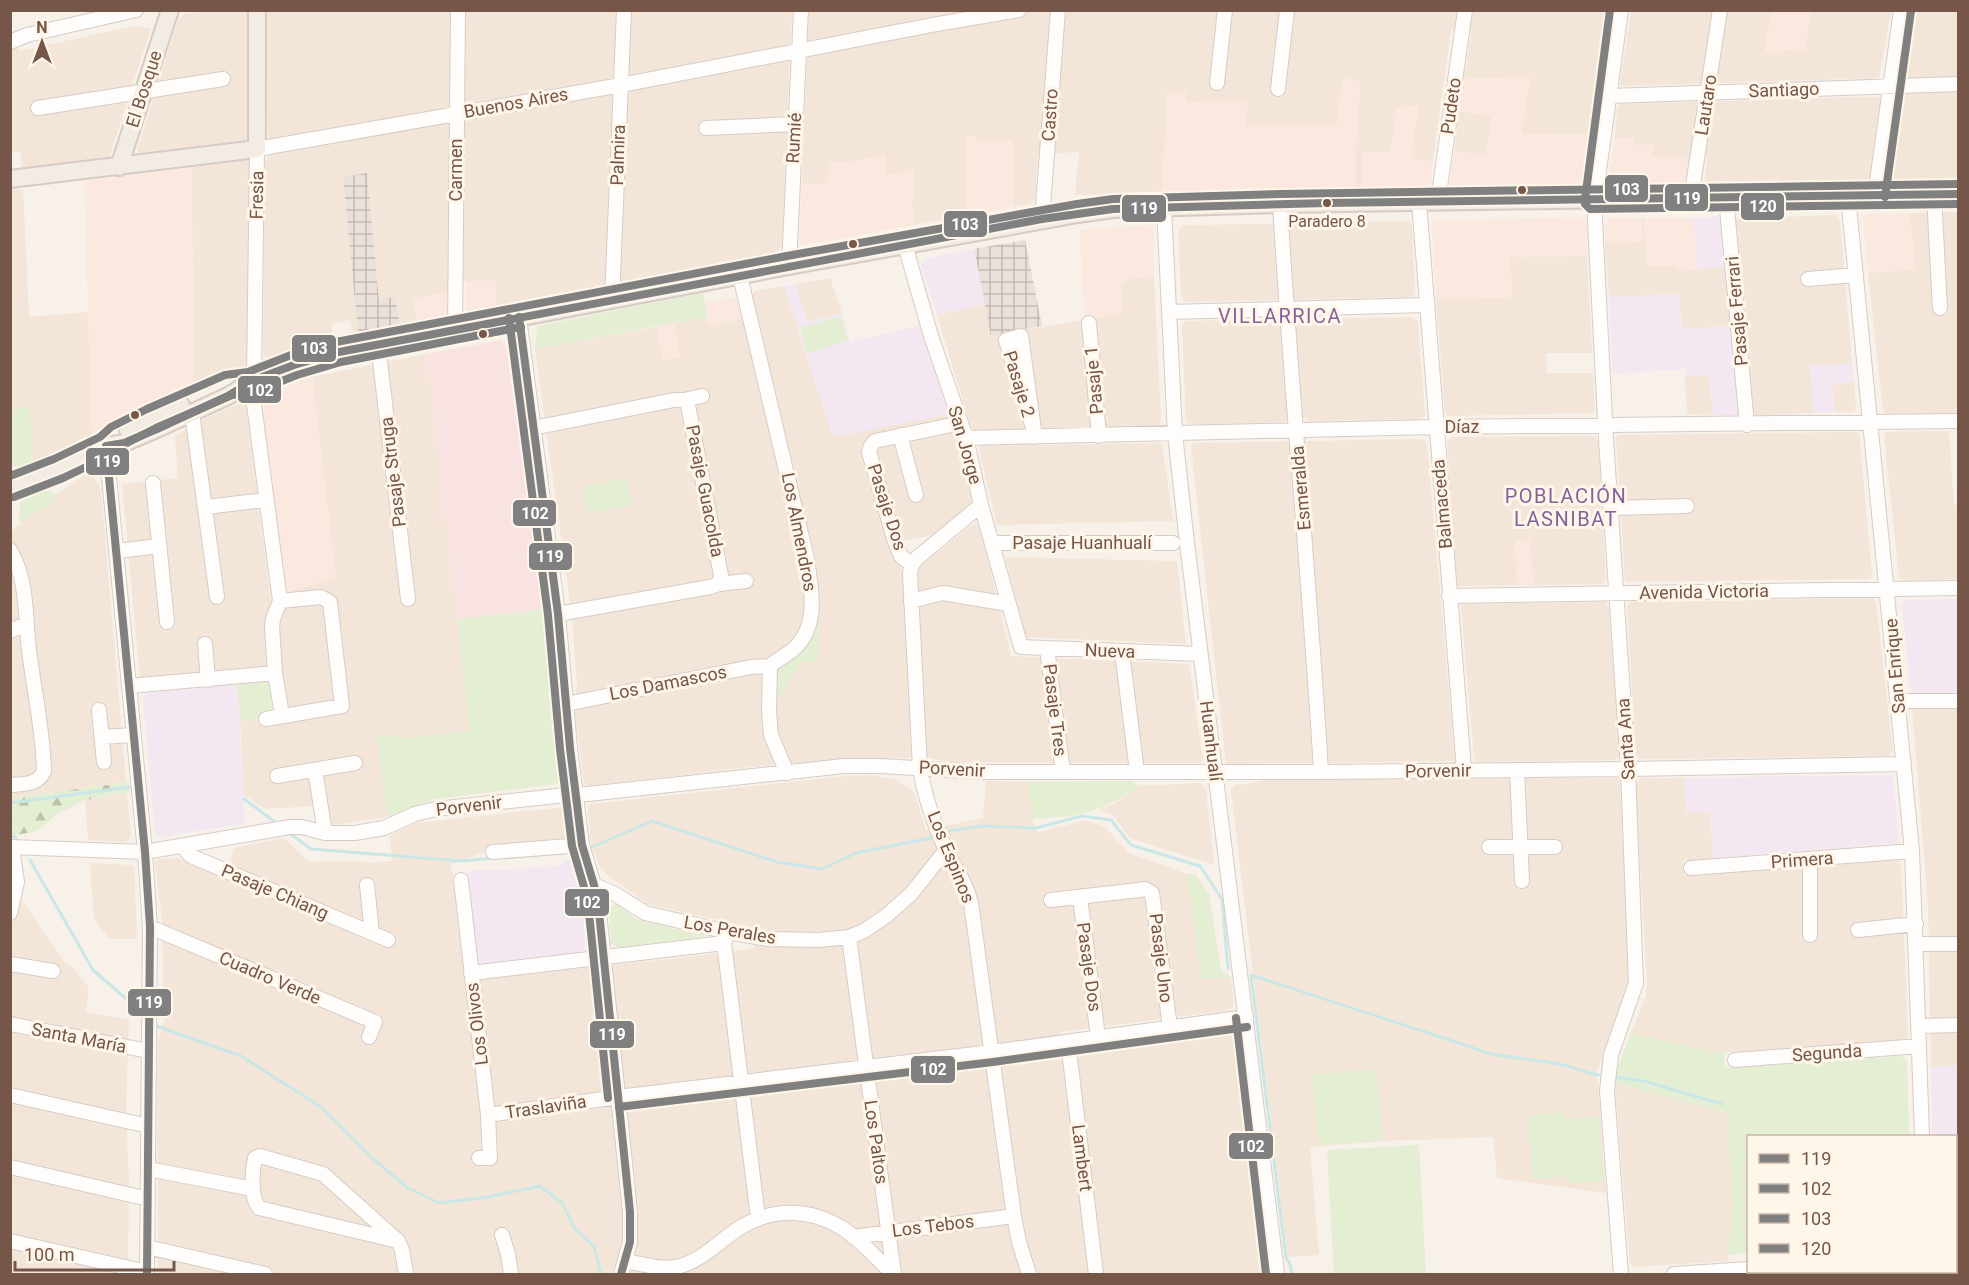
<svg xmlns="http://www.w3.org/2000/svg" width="1969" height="1285" font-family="Roboto,sans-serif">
<defs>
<pattern id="industrial-grid" width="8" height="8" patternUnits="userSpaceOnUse" patternTransform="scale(1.5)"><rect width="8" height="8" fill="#eae1da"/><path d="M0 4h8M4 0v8" fill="none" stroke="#c2b9b3"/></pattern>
<pattern id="forest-firs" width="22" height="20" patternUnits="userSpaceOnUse" patternTransform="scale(1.5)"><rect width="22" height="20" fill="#e4eed3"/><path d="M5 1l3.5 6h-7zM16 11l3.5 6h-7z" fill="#bdc4ad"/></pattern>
</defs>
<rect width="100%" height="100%" fill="#f7f1e9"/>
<path fill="#f3e6d9" d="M206 11H248V137L244 142 142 155 137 150 178 20 185 14Z
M267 11H792L782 246 775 253 710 267 496 306V281H466L447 292 413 299 417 320 400 324 395 297 379 301 367 173 343 177 358 332 353 333 350 320 331 324 333 337 267 358 263 355 265 162 268 159V136Z
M809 11H1612L1596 135 1521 134 1530 77 1464 79 1471 34 1451 30 1433 161 1411 159 1418 107H1397L1391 152H1361L1362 188H1356V148L1343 78 1338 124 1245 125 1248 101 1187 102 1167 92 1162 192 1075 195 1079 152 1038 154 1035 199 1031 204 1013 207V141H977V136H966V216L914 225 912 206 914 170 885 176 886 154 850 162H830L827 184H802Z
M1631 11H1771L1765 52 1783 53 1784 50H1805L1810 11H1891L1879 78 1622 86 1620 84Z
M1909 11H1958V179L1704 184 1708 157H1651L1654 145H1634L1633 139 1615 138 1617 108 1620 104 1900 96 1901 71Z
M135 26 151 28 110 155 105 159 22 170 21 152 11 151V47L18 45 19 51Z
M1459 111 1492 117 1486 155 1454 151Z
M246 160 250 162 248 362 243 367 193 388 192 167Z
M10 189H23L29 317 88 312 92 436 32 463 30 408 11 410Z
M1958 212V413L1886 414 1883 411 1868 273 1915 269 1910 213Z
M1836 215 1840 220 1852 364 1811 365 1813 413 1756 415 1753 411 1733 219Z
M1641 218H1644L1647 266 1676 265 1677 271 1725 267 1733 326 1682 329 1679 294 1609 297 1605 243 1642 242Z
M1408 221 1412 224 1415 293 1411 297 1185 302 1181 296 1178 232 1183 225 1268 224 1290 226 1295 222Z
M1587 256 1592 353H1546L1547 373H1593L1595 412 1593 413 1449 416 1445 413 1436 300 1512 297 1510 257Z
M1154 276 1161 421 1157 426 975 430 971 427 937 315 985 304 992 336 1123 313 1121 283 1129 279Z
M830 278 842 313 807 322 795 284Z
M784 286 833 437 949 414 955 432 972 500 969 507 934 535 899 541 904 589 911 755 909 758 846 759 768 765 587 786 584 782 574 708 577 685 572 617 535 349 657 327 663 360 680 357 674 323 707 317 710 326 756 315 751 295 755 291Z
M1412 317 1418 321 1425 415 1421 419 1309 421 1305 417 1282 422 1190 425 1186 421 1182 326 1185 321 1273 319 1277 322 1300 319Z
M427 354 470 731 404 738 377 735 387 817 327 826 317 806 265 809 244 795 240 721 264 719 285 720 280 666 140 679 122 484 178 478 175 436 199 421 243 402 246 407 271 601 287 592 336 578 312 377Z
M1709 375 1713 415 1687 414 1685 376Z
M1854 382 1856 409 1853 412H1835L1832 383Z
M1949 431 1954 505H1958V579L1903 581 1899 577 1884 435 1887 432Z
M1859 432 1872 576 1869 579 1625 582 1616 438 1618 435Z
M1594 436 1598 440 1606 580 1602 584 1533 585 1530 540 1515 541 1517 585 1459 586 1457 584 1447 441 1451 437Z
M1421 439 1427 443 1455 761 1226 764 1191 447 1193 443Z
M1162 443 1173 521 997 525 979 450 980 446Z
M90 471 101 489 126 782 11 798 10 533 22 522 55 501V495Z
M973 524 980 527 1011 656 1189 664 1203 760 1200 763 952 762 929 758 926 756 917 571 924 563Z
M1005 557 1177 561 1186 644 1026 637Z
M1872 598 1876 603 1893 751 1888 756 1641 759 1636 755 1627 607 1630 602Z
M1604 602 1609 608 1619 757 1613 760 1477 762 1474 757 1461 607 1463 604Z
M1911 696H1958V1066L1931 1067 1928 905Z
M869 775 897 780 914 792 926 830 983 818 986 781 1028 782 1032 819 1037 833 1085 820 1105 827 1129 853 1187 874 1201 979 1231 977 1234 1006 1223 1011 1060 1032 1090 1274H158L157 1079 158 1040 164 1023 162 921 155 863 159 859 177 858 227 876 234 848 284 838 309 862 360 861 370 863 392 861 390 836 414 823 566 807 569 841 491 850 451 864 465 981 714 954 755 948 749 927 647 904 601 870 591 845 588 807 591 804 835 777Z
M1620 778 1629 981 1610 1042 1597 1071 1606 1193 1497 1178 1493 1137 1386 1141 1310 1147 1319 1255 1287 1257 1231 790 1235 785 1250 784 1268 779Z
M1641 778H1685L1686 813 1710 812 1713 858 1683 861 1684 875 1898 859 1901 863 1908 1037 1903 1042 1711 1053 1631 1033 1646 996 1647 981 1635 785Z
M1200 783 1206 789 1214 865 1130 838 1113 815 1099 810 1115 803 1139 786Z
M127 793 131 837 125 842 88 840 85 800Z
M90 863 131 865 134 867 137 939H109L94 919Z
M10 867 21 899 66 964 71 965 89 988 86 1012 129 1020 126 1110 129 1184 128 1274H11Z
M1232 1032 1238 1036 1266 1274H1101L1076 1050Z
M1615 1083 1727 1112 1733 1204 1728 1261 1635 1267 1630 1264Z
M1802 1272H1915V1274H1765Z"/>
<path fill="#fbe8df" d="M1771 11H1810L1806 51 1784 50 1783 53 1765 52Z
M1530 77 1522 134 1596 135 1590 182 1586 184 1453 188 1450 184 1454 151 1486 154 1492 117 1459 111 1464 79Z
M1342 78 1361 81 1356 148V188L1162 192 1167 92H1186L1187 102 1248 101 1246 125 1337 124Z
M1418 106 1411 159 1433 161 1431 182 1428 187 1362 188 1361 152H1390L1397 107Z
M966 136H977L978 141 1013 140V207L966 216Z
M1615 138 1634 139V145H1654L1652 157H1691L1685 183 1613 184 1608 180Z
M886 154 885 176 914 170 912 206 914 225 802 245 799 241 802 184H827L830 162H850Z
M192 167 193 388 92 436 84 181Z
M1910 213 1915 269 1868 273 1863 218 1867 214Z
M1582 217 1586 222 1587 256 1510 257 1513 297 1436 300 1432 223 1433 221Z
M1610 218H1641L1642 242 1605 243V224Z
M1644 218H1693L1698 269 1676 271V265L1646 266Z
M1153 225 1154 276 1129 279 1121 283 1123 313 1085 319 1079 230Z
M466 281H496V306L469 313 466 310Z
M447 292V311L445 315 417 320 413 299Z
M736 297 741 318 710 326 705 303Z
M674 323 680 357 663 361 657 327Z
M312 377 336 578 287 592 280 587 258 401 264 395Z
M1530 540 1533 585H1517L1515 541Z"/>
<path fill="url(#industrial-grid)" d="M367 173 379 300 395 297 400 324 358 332 343 177Z
M1025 240 1042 326 991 336 974 249Z"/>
<path fill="#f3e8f2" d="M1719 217 1721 219 1725 267 1698 269 1693 218Z
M974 249 985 304 937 315 921 264 925 259Z
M795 284 808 322 842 313 850 342 920 326 949 414 833 437 784 286Z
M1679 294 1682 329 1733 326 1741 412 1737 415H1713L1709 375 1685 376V369L1613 374 1609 297Z
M1852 364 1854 382 1832 383 1835 412 1813 413 1810 365Z
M1957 599 1958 696H1911L1902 605 1906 600Z
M237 684 245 823 160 837 155 834 143 698 147 693Z
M1890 775 1893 778 1899 843 1713 858 1710 812 1686 813 1685 778Z
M574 857 577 871 584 882 590 923 584 927 585 951 477 965 467 871 556 867Z
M1958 1066V1249H1956V1136H1932L1931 1067Z"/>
<path fill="#f9e2e2" d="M501 340 506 346 544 609 457 619 427 354Z"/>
<path fill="#e4eed3" d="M703 293 707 317 535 349 537 326Z
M841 316 848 341 807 353 800 327Z
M30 407 32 463 17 467 12 465 11 410Z
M627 478 632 505 587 513 582 487Z
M49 488 55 495V501L22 522 18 520 21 501Z
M544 609 563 779 558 784 435 799 387 817 377 735 404 738 470 731 457 619Z
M819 619 818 661H802L777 701 779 671 783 665 791 663 806 646Z
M266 681 269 683 273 715 264 719 240 721 237 684Z
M1132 781 1139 786C1100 813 1079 817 1032 819L1028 782Z
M1187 874H1195L1209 893 1221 971 1231 977 1201 979Z
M616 904 638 920 706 936 620 948 611 944 609 907Z
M1631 1033 1711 1052H1724V1068L1902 1056 1907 1062 1909 1136H1748V1253L1728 1255 1733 1204 1727 1113 1615 1083 1619 1063Z
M1376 1069 1383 1140 1319 1146 1312 1075Z
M1562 1112 1563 1119 1598 1116 1604 1180 1569 1184 1568 1176 1533 1180 1527 1115Z
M1419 1145 1426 1274H1334L1327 1150Z"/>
<path fill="url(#forest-firs)" d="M129 782 130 792 85 800 56 815 38 831 11 836V798Z"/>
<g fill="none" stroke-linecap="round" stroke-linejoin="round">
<path stroke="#cae7e8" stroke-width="3" d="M244 799 278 824
M10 803 130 787
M949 831 983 826 1036 828 1082 816 1111 820 1131 845 1200 866 1222 899 1228 968
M288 832 311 849 461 861 495 858
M10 835 16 838
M588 849 652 821 777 862 822 869 856 853 931 838
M504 858 573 852
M30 860 93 970 145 1015
M154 1023 159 1027 241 1056 321 1107 372 1158 408 1188 439 1203 488 1197 540 1186 562 1203 575 1229 594 1246 601 1274
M1613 1077 1644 1081 1722 1104
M1292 1274 1290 1264 1286 1258 1251 975 1471 1047C1500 1060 1532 1057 1563 1065 1577 1068 1589 1074 1604 1076"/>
<g stroke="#d6ccc6" stroke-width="16">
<path id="minor" d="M1621 10 1595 200V221L1606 439 1628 769 1635 958 1636 983 1611 1055 1607 1091 1621 1274
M10 42 27 35 136 10
M1217 83 1225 10
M1278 89 1287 10
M1610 96 1958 84
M38 108 223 79
M706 128 795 124
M1934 195 1940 308
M1848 196 1912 851 1922 1136
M1875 196 1901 10
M1691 198 1720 10
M1726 198 1747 425
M1438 201 1465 10
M1419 202 1464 770
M1280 204C1291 394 1310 583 1321 772
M1164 207 1175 434 1187 543 1277 1274
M1042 219 1058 10
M905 245 931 336 966 438 981 505 1021 647 1200 654
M789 266 801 10
M740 276 807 559C811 588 819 622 797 646 789 654 778 659 770 666L769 711 771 735 787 773
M1808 279 1856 275
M612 299 624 10
M1169 312 1426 305
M519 317 558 614 570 748 582 845 594 885 599 912 630 1212V1242L621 1274
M1089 323 1099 436
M455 330 458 10
M378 344 408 599
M254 380 257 149 621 85 932 25 1019 10
M251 382 280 601
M684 400 702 396
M192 413 217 597
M533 428 674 400H684L688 405 721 575 719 584 710 587 558 614
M1033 428 1006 340 1021 336 1035 437
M900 435 916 495
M966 438 1435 427 1958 421
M106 446 145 852 150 927 147 1274
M153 483 167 622
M981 505 917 558 912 565 910 573 920 768C924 795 934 823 945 848 954 867 966 882 971 903L1014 1216 1019 1242 1029 1274
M206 507 265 500
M1611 508 1687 506
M992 543H1173
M10 550C28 580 25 616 29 650 34 690 43 730 44 771 38 785 24 784 10 785
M117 551 159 546
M912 565 901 556 895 542 869 452 871 446 875 441 961 423
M719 584 746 581
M1449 596 1958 588
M280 601 273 619 272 627 275 673 282 715
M911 601 943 593 1008 604
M10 631 26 624
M205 644 208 680
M1047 648 1063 772
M1122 652 1137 772
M129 686 275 673
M1898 701H1958
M566 704 751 667 770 666
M99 710 104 762
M266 719 342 706 330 602 321 597 280 601
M102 737 133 735
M315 770 325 833
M1517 770 1522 881
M277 776 355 763
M182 846 191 856 388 940
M10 847 145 852 290 827H302L325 833H355L384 828 415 814 436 809 566 795 588 794 844 766H880L986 772H1321L1628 769 1904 764
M1489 847H1555
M493 852 582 845
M1810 859V935
M1691 868 1912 851
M461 880 488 1115 490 1158H479
M367 885 372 933
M594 885 615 894 645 913 728 932 768 939 819 940 849 937 864 931 886 916 911 894 946 850
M1080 897 1098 1037
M1051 900 1139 890 1145 889 1152 893 1170 1027
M10 913 17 882 12 847
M150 927 375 1022 369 1037
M1858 930 1916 924
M728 932 724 943 758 1218
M849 937 894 1274
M1917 944H1958
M10 964 53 971
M471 973 724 943
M10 1024 148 1051
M1919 1026 1958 1025
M1068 1042 1096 1274
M1735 1060 1919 1046
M10 1095 148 1126
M488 1115 618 1097 992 1052 1246 1017
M10 1167 148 1199
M148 1169 253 1189
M502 1235 508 1254 511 1274
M853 1237 1014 1216
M10 1241 147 1272
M398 1241 323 1174 260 1156 255 1158C252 1171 250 1197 259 1208L398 1241 402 1250 406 1274
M147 1247 265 1274
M1956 1254H1958
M626 1261C642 1264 664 1271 680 1266 703 1260 719 1241 738 1229 770 1208 808 1207 842 1228 861 1240 877 1259 893 1274
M1762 1272 1763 1274
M1926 1272V1274
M1674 1274 1748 1269"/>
</g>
<g stroke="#d6cbc5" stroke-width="20">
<path id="major" d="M119 167 170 10
M10 179 257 149V10
M128 430 181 405
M10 487 40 477 106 446 124 443 157 429 228 396 254 380 294 365 339 352 789 266 1078 214 1113 209 1280 204 1958 194"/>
</g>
<use href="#minor" stroke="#fefdfc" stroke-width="14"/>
<use href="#major" stroke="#f3ece4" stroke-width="16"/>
<g stroke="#fff6ea" stroke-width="12">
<path id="bus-1" d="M519 317 558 614 570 748 582 845 594 885 599 912 630 1212V1242L621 1274
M147 1274 150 927 145 852 106 446 124 443 157 429 228 396 254 380 294 365 339 352 1042 219 1113 209 1327 203 1958 194"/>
</g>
<g stroke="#fff6ea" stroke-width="12">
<path id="bus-2" d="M509 318 548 615 560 749 572 846 584 887 589 913 608 1098
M14 497 63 478 111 455 123 445 156 428 232 395 254 392 297 375 341 362 521 327
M1236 1018 1266 1274
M619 1107 993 1062 1247 1027"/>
</g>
<g stroke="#fff6ea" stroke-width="12">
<path id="bus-3" d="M10 476 54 459 100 437 111 427 147 409 225 375 248 372 291 355 336 342 787 256 1077 204 1113 199 1280 194 1958 184"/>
</g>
<g stroke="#fff6ea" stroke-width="12">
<path id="bus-4" d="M1610 10 1585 199V204L1590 209 1958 204
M1885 197 1911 11"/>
</g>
<use href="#bus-1" stroke="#808080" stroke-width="8"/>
<use href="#bus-2" stroke="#808080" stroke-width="8"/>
<use href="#bus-3" stroke="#808080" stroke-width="8"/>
<use href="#bus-4" stroke="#808080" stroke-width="8"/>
</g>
<g fill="#765648" stroke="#fff6ea" stroke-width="2">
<circle cx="1522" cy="190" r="5"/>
<circle cx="1327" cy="203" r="5"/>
<circle cx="853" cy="244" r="5"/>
<circle cx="483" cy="334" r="5"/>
<circle cx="135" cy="415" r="5"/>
</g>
<g text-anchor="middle" stroke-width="6" stroke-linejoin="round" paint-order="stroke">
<g font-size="16" fill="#765648" stroke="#fff6ea">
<text x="1327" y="227">Paradero 8</text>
</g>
<g font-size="18" fill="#765648" stroke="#fff6ea">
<text transform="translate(144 89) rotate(-72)" y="6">El Bosque</text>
<text transform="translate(1784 90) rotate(-2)" y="6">Santiago</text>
<text transform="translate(516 103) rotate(-10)" y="6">Buenos Aires</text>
<text transform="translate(1706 105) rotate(-81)" y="6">Lautaro</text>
<text transform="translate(1451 106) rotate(-82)" y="6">Pudeto</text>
<text transform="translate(1050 115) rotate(-86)" y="6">Castro</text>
<text transform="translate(794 138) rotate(-87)" y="6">Rumié</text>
<text transform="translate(618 155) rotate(-88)" y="6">Palmira</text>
<text transform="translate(456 170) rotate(-90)" y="6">Carmen</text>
<text transform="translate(257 195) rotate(-89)" y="6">Fresia</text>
<text transform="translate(1737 311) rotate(-95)" y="6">Pasaje Ferrari</text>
<text transform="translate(1094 380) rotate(-95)" y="6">Pasaje 1</text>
<text transform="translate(1019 384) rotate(73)" y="6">Pasaje 2</text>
<text x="1462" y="433">Díaz</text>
<text transform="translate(965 445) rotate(74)" y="6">San Jorge</text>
<text transform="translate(393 472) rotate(-97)" y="6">Pasaje Struga</text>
<text transform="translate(1301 488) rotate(-95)" y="6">Esmeralda</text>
<text transform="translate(705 491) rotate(79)" y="6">Pasaje Guacolda</text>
<text transform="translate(1442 504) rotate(-95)" y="6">Balmaceda</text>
<text transform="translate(887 507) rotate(72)" y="6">Pasaje Dos</text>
<text transform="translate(799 532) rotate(79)" y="6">Los Almendros</text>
<text x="1082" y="549">Pasaje Huanhualí</text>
<text transform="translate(1704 592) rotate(-1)" y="6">Avenida Victoria</text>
<text transform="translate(1110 651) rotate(2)" y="6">Nueva</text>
<text transform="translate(1895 666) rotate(-95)" y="6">San Enrique</text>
<text transform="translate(668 683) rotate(-11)" y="6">Los Damascos</text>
<text transform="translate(1055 710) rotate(83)" y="6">Pasaje Tres</text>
<text transform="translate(1626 739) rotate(-94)" y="6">Santa Ana</text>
<text transform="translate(1211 741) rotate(83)" y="6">Huanhualí</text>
<text transform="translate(952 769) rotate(3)" y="6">Porvenir</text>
<text transform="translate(1438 771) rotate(-1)" y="6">Porvenir</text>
<text transform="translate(469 806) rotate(-7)" y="6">Porvenir</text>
<text transform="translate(951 857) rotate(68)" y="6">Los Espinos</text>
<text transform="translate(1802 860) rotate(-4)" y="6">Primera</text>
<text transform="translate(275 892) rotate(23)" y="6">Pasaje Chiang</text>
<text transform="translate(730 930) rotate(10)" y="6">Los Perales</text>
<text transform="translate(1161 958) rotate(83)" y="6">Pasaje Uno</text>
<text transform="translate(1089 967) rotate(82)" y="6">Pasaje Dos</text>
<text transform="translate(270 978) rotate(23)" y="6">Cuadro Verde</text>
<text transform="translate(477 1024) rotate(-97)" y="6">Los Olivos</text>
<text transform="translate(79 1038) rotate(11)" y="6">Santa María</text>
<text transform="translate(1827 1053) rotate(-4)" y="6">Segunda</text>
<text transform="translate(546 1107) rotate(-8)" y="6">Traslaviña</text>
<text transform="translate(876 1142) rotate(82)" y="6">Los Paltos</text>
<text transform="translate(1082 1158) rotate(83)" y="6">Lambert</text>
<text transform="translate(933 1226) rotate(-7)" y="6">Los Tebos</text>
</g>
<g font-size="20" letter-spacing="1.5" fill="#85639a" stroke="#fff6ea">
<text x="1280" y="323">VILLARRICA</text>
<text x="1566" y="503">POBLACIÓN<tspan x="1566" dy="23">LASNIBAT</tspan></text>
</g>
</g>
<g stroke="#fff6ea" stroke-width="2">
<rect x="1604" y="174" width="45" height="29" rx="6" fill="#808080"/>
<rect x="1664" y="183" width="45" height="29" rx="6" fill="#808080"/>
<rect x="1740" y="192" width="45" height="29" rx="6" fill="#808080"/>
<rect x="1121" y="194" width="46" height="29" rx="6" fill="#808080"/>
<rect x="943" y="210" width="45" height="28" rx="6" fill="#808080"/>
<rect x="291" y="334" width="46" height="29" rx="6" fill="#808080"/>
<rect x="237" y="375" width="45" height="29" rx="6" fill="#808080"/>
<rect x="85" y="447" width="45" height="29" rx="6" fill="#808080"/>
<rect x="512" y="499" width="45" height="28" rx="6" fill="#808080"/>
<rect x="528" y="542" width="45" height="29" rx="6" fill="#808080"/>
<rect x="564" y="888" width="46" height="29" rx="6" fill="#808080"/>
<rect x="127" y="988" width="45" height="29" rx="6" fill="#808080"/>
<rect x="589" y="1020" width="46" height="29" rx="6" fill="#808080"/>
<rect x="910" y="1055" width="46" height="29" rx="6" fill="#808080"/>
<rect x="1228" y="1132" width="46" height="28" rx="6" fill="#808080"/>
</g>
<g font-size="16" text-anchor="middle" font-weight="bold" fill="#fff">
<text x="1626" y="195">103</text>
<text x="1687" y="204">119</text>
<text x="1763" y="212">120</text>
<text x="1144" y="214">119</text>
<text x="965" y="230">103</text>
<text x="314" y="354">103</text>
<text x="260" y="396">102</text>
<text x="107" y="467">119</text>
<text x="535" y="519">102</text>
<text x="550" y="562">119</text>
<text x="587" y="908">102</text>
<text x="149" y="1008">119</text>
<text x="612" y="1040">119</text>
<text x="933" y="1075">102</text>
<text x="1251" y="1152">102</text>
</g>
<rect width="1969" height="1285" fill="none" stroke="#765648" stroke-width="24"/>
<rect x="1747" y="1135" width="210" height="138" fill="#fff6ea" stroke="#c8b6a9" stroke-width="1.5"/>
<rect x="1759" y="1154" width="30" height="9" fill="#808080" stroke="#c8b6a9" stroke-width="1.5"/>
<text x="1801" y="1165" font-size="18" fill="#765648">119</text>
<rect x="1759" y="1184" width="30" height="9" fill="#808080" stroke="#c8b6a9" stroke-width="1.5"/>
<text x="1801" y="1195" font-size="18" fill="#765648">102</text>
<rect x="1759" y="1214" width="30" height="9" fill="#808080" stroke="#c8b6a9" stroke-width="1.5"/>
<text x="1801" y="1225" font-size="18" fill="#765648">103</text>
<rect x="1759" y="1244" width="30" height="9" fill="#808080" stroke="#c8b6a9" stroke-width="1.5"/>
<text x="1801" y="1255" font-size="18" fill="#765648">120</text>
<g transform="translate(42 42)" stroke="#fff6ea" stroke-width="4.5" paint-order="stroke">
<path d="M0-4.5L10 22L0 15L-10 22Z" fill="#765648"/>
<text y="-9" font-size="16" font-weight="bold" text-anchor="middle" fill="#765648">N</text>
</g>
<path d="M15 1261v9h159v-9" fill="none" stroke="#765648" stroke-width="3"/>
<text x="24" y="1261" font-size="18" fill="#765648" stroke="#fff6ea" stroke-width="4.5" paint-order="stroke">100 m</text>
</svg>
